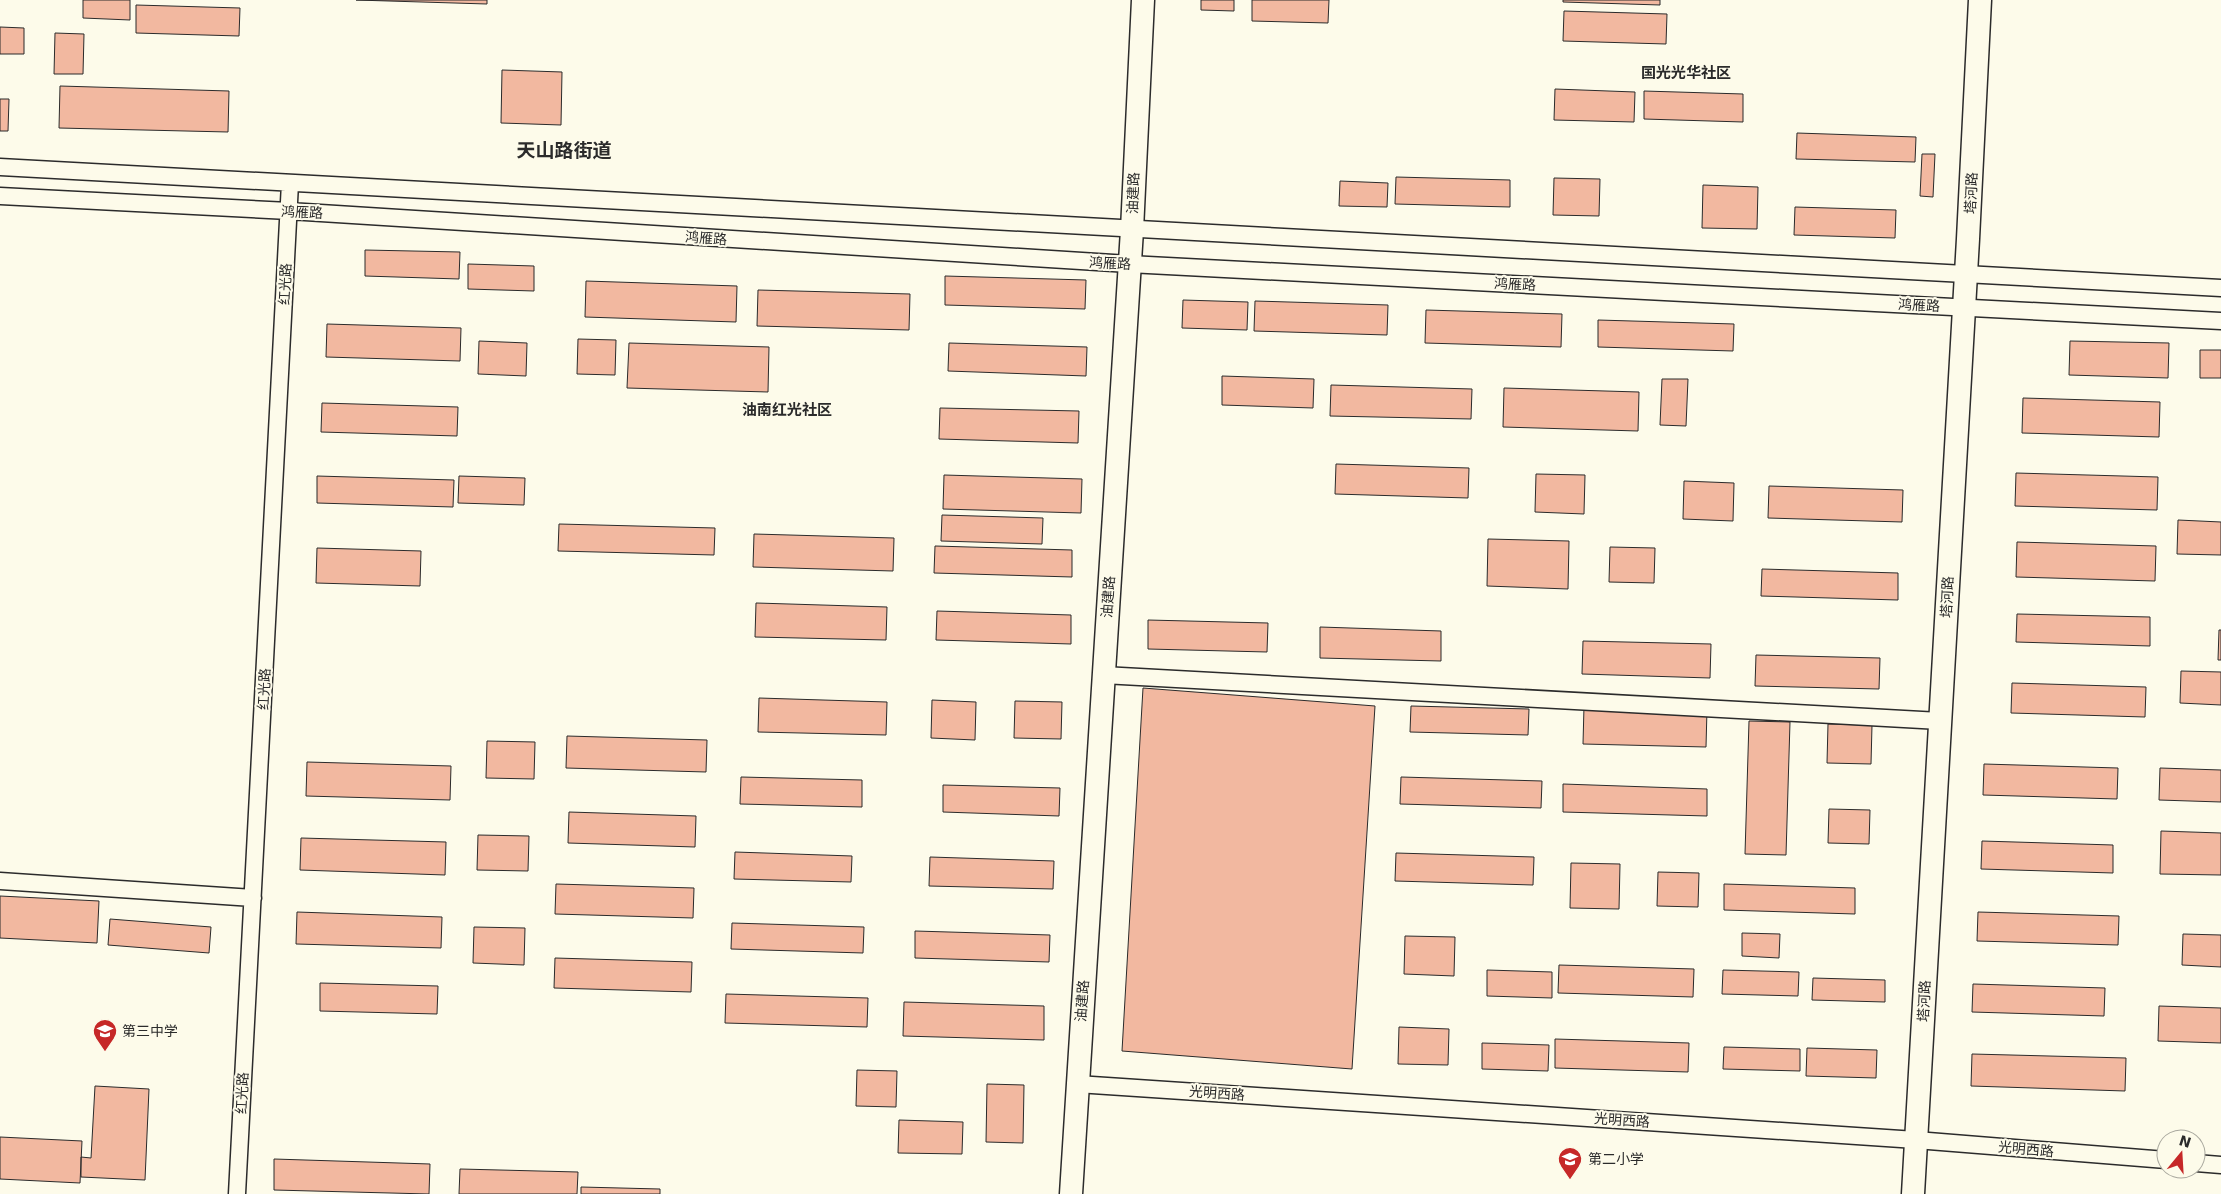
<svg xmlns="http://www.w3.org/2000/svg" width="2221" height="1194" font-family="'DejaVu Sans','Noto Sans SC',sans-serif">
<rect width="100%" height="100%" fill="#fdfbea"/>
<path fill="#f2b8a0" stroke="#2b2b2b" d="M83 0H130V20L83 18Z
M356 0H487V4Z
M1201 0H1234V11L1201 10Z
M1252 0H1329L1328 23 1252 21Z
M1563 0H1660V5L1563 2Z
M136 5 240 8 239 36 136 33Z
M1564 11 1667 14 1666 44 1563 41Z
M0 27 24 28V54H0Z
M55 33 84 34 83 74H54Z
M502 70 562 72 561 125 501 123Z
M60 86 229 91 228 132 59 128Z
M1555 89 1635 92 1634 122 1554 120Z
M1644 91 1743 94V122L1644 119Z
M0 99H9L8 131H0Z
M1797 133 1916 137 1915 162 1796 159Z
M1922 154H1935L1933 197 1920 196Z
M1396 177 1510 180V207L1395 204Z
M1554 178 1600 179 1599 216 1553 215Z
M1340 181 1388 183 1387 207 1339 206Z
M1703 185 1758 187 1757 229 1702 228Z
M1795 207 1896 210 1895 238 1794 235Z
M365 250 460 252 459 279 365 276Z
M468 264 534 266V291L468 289Z
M945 276 1086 280 1085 309 945 305Z
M586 281 737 286 736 322 585 317Z
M758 290 910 294 909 330 757 326Z
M1183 300 1248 302 1247 330 1182 328Z
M1255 301 1388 305 1387 335 1254 331Z
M1426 310 1562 314 1561 347 1425 343Z
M1598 320 1734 324 1733 351 1598 347Z
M327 324 461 328 460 361 326 357Z
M578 339 616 340 615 375 577 374Z
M479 341 527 343 526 376 478 374Z
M2070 341 2169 343 2168 378 2069 375Z
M629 343 769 347 768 392 627 388Z
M949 343 1087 347 1086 376 948 371Z
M2200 350H2221V378H2200Z
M1222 376 1314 379 1313 408 1222 405Z
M1662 379H1688L1686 426 1660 425Z
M1331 385 1472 389 1471 419 1330 416Z
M1504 388 1639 392 1638 431 1503 427Z
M2023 398 2160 402 2159 437 2022 433Z
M322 403 458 407 457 436 321 432Z
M940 408 1079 411 1078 443 939 439Z
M1336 464 1469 468 1468 498 1335 494Z
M2016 473 2158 477 2157 510 2015 506Z
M1536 474 1585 475 1584 514 1535 512Z
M944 475 1082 479 1081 513 943 509Z
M317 476 454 480 453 507 317 503Z
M459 476 525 478 524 505 458 503Z
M1684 481 1734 483 1733 521 1683 519Z
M1769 486 1903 490 1902 522 1768 518Z
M942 515 1043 518 1042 544 941 541Z
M2178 520 2221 522V555L2177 554Z
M559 524 715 528 714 555 558 551Z
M754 534 894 538 893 571 753 567Z
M1488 539 1569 541 1568 589 1487 586Z
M2017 542 2156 546 2155 581 2016 577Z
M935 546 1072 550V577L934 573Z
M1610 547 1655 548 1654 583 1609 582Z
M317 548 421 551 420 586 316 583Z
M1762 569 1898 573V600L1761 596Z
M756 603 887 607 886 640 755 637Z
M937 611 1071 615V644L936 640Z
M2017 614 2150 617V646L2016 642Z
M1148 620 1268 623 1267 652 1148 649Z
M1320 627 1441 631V661L1320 658Z
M2219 630H2221V660H2218Z
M1583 641 1711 644 1710 678 1582 674Z
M1756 655 1880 658 1879 689 1755 686Z
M2181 671 2221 672V705L2180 703Z
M2012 683 2146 687 2145 717 2011 713Z
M1143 688 1375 706 1352 1069 1122 1051Z
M759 698 887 702 886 735 758 732Z
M932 700 976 702 975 740 931 738Z
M1015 701 1062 702 1061 739 1014 738Z
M1411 706 1529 709 1528 735 1410 732Z
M1584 706 1707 709 1706 747 1583 744Z
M1749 721 1790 722 1786 855 1745 854Z
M1828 724 1872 725 1871 764 1827 763Z
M567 736 707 740 706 772 566 768Z
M487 741 535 742 534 779 486 778Z
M307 762 451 766 450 800 306 796Z
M1984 764 2118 768 2117 799 1983 795Z
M2160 768 2221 770V802L2159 800Z
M741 777 862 780V807L740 804Z
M1401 777 1542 781 1541 808 1400 804Z
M1563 784 1707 789V816L1563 812Z
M943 785 1060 788 1059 816 943 812Z
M1829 809 1870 810 1869 844 1828 843Z
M569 812 696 816 695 847 568 843Z
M2161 831 2221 833V875L2160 874Z
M478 835 529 836 528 871 477 870Z
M301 838 446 842 445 875 300 870Z
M1982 841 2113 845V873L1981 869Z
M735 852 852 856 851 882 734 879Z
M1396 853 1534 857 1533 885 1395 881Z
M930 857 1054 861 1053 889 929 886Z
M1571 863 1620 864 1619 909 1570 908Z
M1658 872 1699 873 1698 907 1657 906Z
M556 884 694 888 693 918 555 914Z
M1724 884 1855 888V914L1724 910Z
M0 896 99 901 97 943 0 938Z
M297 912 442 917 441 948 296 944Z
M1978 912 2119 916 2118 945 1977 941Z
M110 919 211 927 209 953 108 945Z
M732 923 864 927 863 953 731 949Z
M474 927 525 928 524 965 473 963Z
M915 931 1050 935 1049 962 915 958Z
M1742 933 1780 934 1779 958 1742 956Z
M2183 934 2221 935V967L2182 965Z
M1405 936 1455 937 1454 976 1404 974Z
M555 958 692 962 691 992 554 988Z
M1559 965 1694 969 1693 997 1558 993Z
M1487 970 1552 972V998L1487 996Z
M1723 970 1799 972 1798 996 1722 994Z
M1813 978 1885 980V1002L1812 1000Z
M320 983 438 986 437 1014 320 1011Z
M1973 984 2105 988 2104 1016 1972 1012Z
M726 994 868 998 867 1027 725 1023Z
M904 1002 1044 1006V1040L903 1036Z
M2159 1006 2221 1008V1043L2158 1041Z
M1399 1027 1449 1029 1448 1065 1398 1064Z
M1555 1039 1689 1043 1688 1072 1555 1068Z
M1482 1043 1549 1045 1548 1071 1482 1069Z
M1724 1047 1800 1049V1071L1723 1069Z
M1807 1048 1877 1050 1876 1078 1806 1076Z
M1972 1054 2126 1058 2125 1091 1971 1086Z
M857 1070 897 1071 896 1107 856 1106Z
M987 1084 1024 1085 1023 1143 986 1142Z
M95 1086 149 1089 145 1180 81 1177V1157L91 1158Z
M899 1120 963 1122 962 1154 898 1153Z
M0 1137 82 1141 80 1183 0 1179Z
M274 1159 430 1164 429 1194 274 1190Z
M460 1169 578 1172 577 1194H459Z
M581 1187 660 1189V1194H581Z"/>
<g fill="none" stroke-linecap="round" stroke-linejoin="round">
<g stroke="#2b2b2b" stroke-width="19">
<path id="street" d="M0 167 2221 288
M0 196 289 211 1129 264 2221 321
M1103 675 1940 721
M0 881 253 898
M1077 1084 1916 1140 2166 1160
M2196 1163 2221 1165
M237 1194 290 183"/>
</g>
<g stroke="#2b2b2b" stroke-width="25">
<path id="secondary" d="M1071 1194 1132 230 1143 0
M1913 1194 1968 239 1980 0"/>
</g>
<use href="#street" stroke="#fdfbea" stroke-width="16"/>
<use href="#secondary" stroke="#fdfbea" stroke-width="22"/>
</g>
<defs>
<g id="school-pin" transform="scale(1.25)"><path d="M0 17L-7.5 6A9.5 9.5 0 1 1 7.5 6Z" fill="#c62828" stroke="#fdfbea"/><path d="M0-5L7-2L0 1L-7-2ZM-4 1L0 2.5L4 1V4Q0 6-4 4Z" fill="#fff"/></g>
</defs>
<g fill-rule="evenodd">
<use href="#school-pin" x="105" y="1031"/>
<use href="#school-pin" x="1570" y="1159"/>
</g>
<g text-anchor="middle" stroke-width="4" stroke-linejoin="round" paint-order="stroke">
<g font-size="14" fill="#2b2b2b" stroke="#fdfbea">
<text transform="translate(1133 193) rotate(-88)" y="5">油建路</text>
<text transform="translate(1971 193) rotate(-87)" y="5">塔河路</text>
<text transform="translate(302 212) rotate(3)" y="5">鸿雁路</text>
<text transform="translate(706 238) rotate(4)" y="5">鸿雁路</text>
<text transform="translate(1110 263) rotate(3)" y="5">鸿雁路</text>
<text transform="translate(285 284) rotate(-87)" y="5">红光路</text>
<text transform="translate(1515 284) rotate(3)" y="5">鸿雁路</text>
<text transform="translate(1919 305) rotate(3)" y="5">鸿雁路</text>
<text transform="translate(1108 597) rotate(-86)" y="5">油建路</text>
<text transform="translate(1947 597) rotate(-87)" y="5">塔河路</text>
<text transform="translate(264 689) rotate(-87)" y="5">红光路</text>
<text transform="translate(1082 1001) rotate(-86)" y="5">油建路</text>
<text transform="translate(1924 1001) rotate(-87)" y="5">塔河路</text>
<text transform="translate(242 1093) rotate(-87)" y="5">红光路</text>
<text transform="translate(1217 1093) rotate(4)" y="5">光明西路</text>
<text transform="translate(1622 1120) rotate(4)" y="5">光明西路</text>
<text transform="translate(2026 1149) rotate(5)" y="5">光明西路</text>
</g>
<g font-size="14" fill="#2b2b2b" stroke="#fdfbea" text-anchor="start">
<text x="122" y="1036">第三中学</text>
<text x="1588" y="1164">第二小学</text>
</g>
<g font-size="15" font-weight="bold" fill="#2b2b2b" stroke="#fdfbea">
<text x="1686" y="78">国光光华社区</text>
<text x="787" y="415">油南红光社区</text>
</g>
<g font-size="19" font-weight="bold" fill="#2b2b2b" stroke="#fdfbea">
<text x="564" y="157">天山路街道</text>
</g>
</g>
<g transform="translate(2181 1154) rotate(18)"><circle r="24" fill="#fdfbea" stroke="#a9a89e"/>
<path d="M0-4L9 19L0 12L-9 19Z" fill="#c62828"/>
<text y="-8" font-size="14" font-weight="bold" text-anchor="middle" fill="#2b2b2b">N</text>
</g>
</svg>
